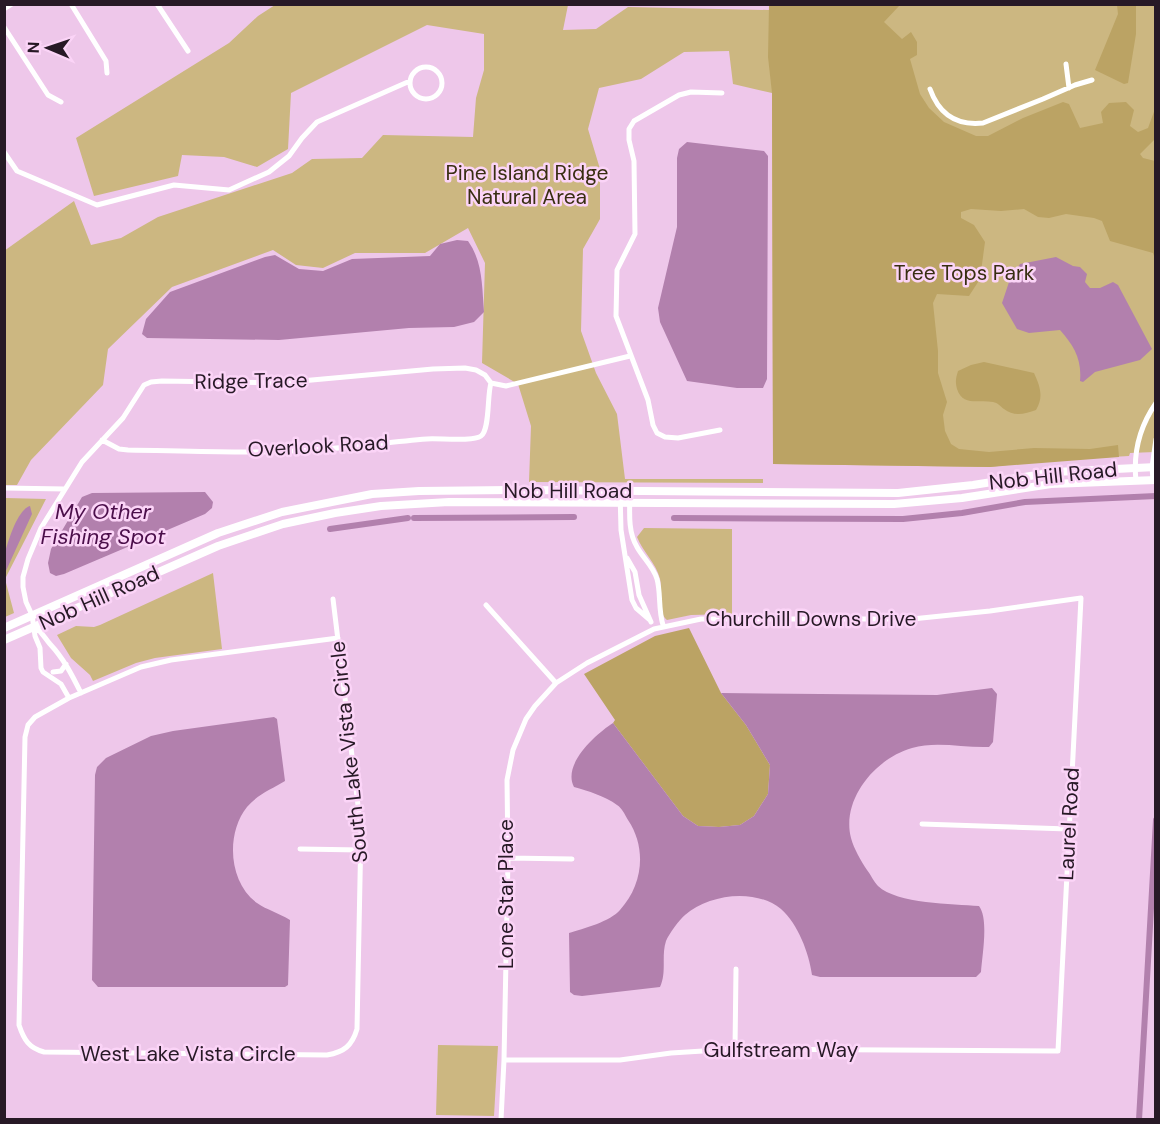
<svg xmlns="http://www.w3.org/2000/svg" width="1160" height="1124" font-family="'DM Sans',sans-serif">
<rect width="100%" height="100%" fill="#eec7ea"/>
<path fill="#ccb781" d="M769 4 1155 5V452L1130 453 1129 456 1042 461 990 467 773 464 772 93 733 84 729 51 684 52 641 79 599 88 588 129 600 169V219L583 249 581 331 596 373 617 414 625 479H763V483L529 482 531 426 518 384 482 363 485 263 468 228 425 253H355L323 268 296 265 273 250 172 287 108 349 103 385 31 460 17 485H5L4 251 74 201 91 245 121 238 158 217 292 173 312 159 362 158 383 135 473 137 476 98 484 70V34L427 25 291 93 288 149 257 167 224 157 182 155 178 176 94 196 76 138 229 43 258 16 275 5H568L563 30 596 29 628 7 769 10Z
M5 498 46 499 5 579 14 613 5 617Z
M644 528 732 529V614L691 615 667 620C656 611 663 591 660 579 656 563 643 552 637 537Z
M213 573 222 649 155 658 136 663 93 681 90 675 71 658 57 635 76 626 94 627 100 625Z
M438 1045 498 1046 494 1116 436 1115Z"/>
<path fill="#bba364" d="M769 5H900L884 22 902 39 911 32 917 42V55L910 59 920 94 929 108 944 122 976 136H988L1023 118 1063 102 1069 104 1080 128 1103 123 1101 112 1109 103 1126 102 1134 110 1130 126 1138 132 1148 128 1155 109V139L1140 154 1143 158 1155 161V259L1153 253 1110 241 1102 221 1094 218 1066 214 1049 218 1038 217 1024 209 1001 211 971 209 961 212V218L974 225 985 242 980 279 969 296 937 294 933 303 938 351V373L947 402 943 415 945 431 951 444 959 449 989 452 1034 448 1090 449 1118 445 1119 457 990 467 773 464 772 93 768 57Z
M1117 5H1136V34L1128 83 1124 84 1095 70 1118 14Z
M984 362 1034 373C1040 386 1044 397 1036 410 1025 414 1014 417 1004 409 1000 406 998 403 993 402 978 399 963 407 957 389 955 381 956 378 958 371L971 365Z
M689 628 721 693 746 725 770 765 768 794 754 816 740 825 719 827 698 826 683 816 613 723 615 720 584 674 655 636Z"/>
<path fill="#b280ad" d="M687 142 764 151 768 156 767 379 763 388H737L687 381 660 322 658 308 677 227V158L679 149Z
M457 240 468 241C483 262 482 287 484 312L474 322 454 327 409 328 279 340 147 338 142 334 146 319 170 292 265 257 275 255 299 269 323 271 352 259 430 256 440 244Z
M1056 257 1073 266 1080 267 1087 274 1085 282 1090 288H1100L1113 282 1118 285 1152 349 1140 360 1095 372 1083 382 1080 381C1082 359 1074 346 1060 330L1029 333 1017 329 1002 303 1009 282 1020 264Z
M205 492 213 502 212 508 205 514 64 574 56 576 50 573 48 563 51 549 82 497 92 493Z
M30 506 32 514 5 573C4 567 4 559 5 553 8 541 18 509 30 506Z
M992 688 997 694 993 742 989 747C964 748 936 741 912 748 876 758 841 799 851 838 854 849 861 861 867 870 871 875 874 882 878 886 897 904 953 904 979 906 989 919 982 956 981 972L976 977H820L812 975C809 953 798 924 781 909 755 888 709 894 685 915 679 920 669 934 666 941 661 956 667 972 660 987L582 996 574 995 570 992 569 933C583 929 611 921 620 910 643 885 647 848 628 820 625 815 622 808 617 805 605 796 588 791 574 787 562 764 596 734 613 723L683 816 698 826 719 827 740 825 754 816 768 794 770 765 746 725 721 693 937 695Z
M274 717 277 719 285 781C272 789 258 794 247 807 226 833 228 882 257 903 267 910 279 913 290 920L288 985 285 987H98L92 980 95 775 97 767 106 758 151 736 173 731Z"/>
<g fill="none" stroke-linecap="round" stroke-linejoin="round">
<path stroke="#b280ad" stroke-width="6" d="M414 518 574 517
M674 518 903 519 962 513 1025 502 1156 496
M330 529 408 518
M1139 1120 1156 820"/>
<path stroke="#fff" stroke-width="5" d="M71 4 106 61 107 73
M157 4 188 51
M4 9 12 4
M4 27 48 95 61 102
M1066 64 1069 88
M410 83a16 16 0 1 1 32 0a16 16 0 1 1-32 0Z
M930 89C939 114 956 126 983 123L1043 99 1075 85 1092 80
M4 152 17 171 97 205 174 185 229 190 269 172 289 156 302 138 317 122 410 81
M720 430 678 438 665 437 657 433 653 425 648 400 616 316 617 270 635 234 634 161 629 140V129L634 121 679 95 691 92 722 93
M102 440 119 449 128 450C189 451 251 454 312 450 350 448 388 442 427 439 439 438 472 442 481 436 490 430 487 395 491 383
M1153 480 1152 467 1156 439
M1136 481C1133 453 1140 426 1156 403
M4 488 65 489
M620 491 621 530 632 600 636 608 650 620
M630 491C630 509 627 530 637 547 643 558 653 566 657 579 661 593 658 609 663 625
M627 558 635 572 639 595 651 622
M333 599 361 830 357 1029C352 1046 344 1052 327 1055L44 1052C29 1048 24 1040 19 1025L25 737 28 725 35 717 69 698 141 667 171 660 338 638
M486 605 556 683
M34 626C42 632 44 637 50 644 64 659 72 675 81 693
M53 672 61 671 66 664
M69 698 61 684 43 672 41 668 40 648 35 636 32 615 26 602 23 587V577L28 559 41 528 82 462 123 418 144 385 151 382 162 381 279 383 433 369 465 368 476 370 485 375 491 383 506 386 630 356
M922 824 1068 829
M300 849 361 850
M508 858 572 859
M735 1049 736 969
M501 1120 504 1060 508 858 507 780 513 750 526 719 535 706 556 683 587 663 654 629 701 619H912L990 611 1081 598 1058 1051 735 1049 671 1053 620 1060H504"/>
<path stroke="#fff" stroke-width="8" d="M4 628 218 533 282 512 372 494 419 491 521 490 898 493 973 485 1055 472 1156 467
M4 640 218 546 283 524 335 513 381 506 449 502 894 504 962 498 1051 484 1156 480"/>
</g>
<g text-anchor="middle" stroke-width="5" stroke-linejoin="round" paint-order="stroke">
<g font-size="21" fill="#382e11" stroke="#fbd4f7">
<text x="527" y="180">Pine Island Ridge<tspan x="527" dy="24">Natural Area</tspan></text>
<text x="964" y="280">Tree Tops Park</text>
</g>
<g font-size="21" fill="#271926" stroke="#fbd4f7">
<text transform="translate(251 381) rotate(-1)" y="7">Ridge Trace</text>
<text transform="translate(318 446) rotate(-3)" y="7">Overlook Road</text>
<text transform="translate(1053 476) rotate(-6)" y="7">Nob Hill Road</text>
<text x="568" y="498">Nob Hill Road</text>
<text transform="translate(99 598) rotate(-24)" y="7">Nob Hill Road</text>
<text x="811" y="626">Churchill Downs Drive</text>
<text transform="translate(349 752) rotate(-96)" y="7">South Lake Vista Circle</text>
<text transform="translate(1069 824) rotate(-87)" y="7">Laurel Road</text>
<text transform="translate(506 894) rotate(-90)" y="7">Lone Star Place</text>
<text x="781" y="1057">Gulfstream Way</text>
<text x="188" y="1061">West Lake Vista Circle</text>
</g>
<g font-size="22" font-style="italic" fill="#4b0e4a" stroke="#fbd4f7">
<text x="103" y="519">My Other<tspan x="103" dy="25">Fishing Spot</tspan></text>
</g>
</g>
<rect width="1160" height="1124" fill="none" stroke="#271926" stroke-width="12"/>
<g transform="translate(48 48) rotate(272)" stroke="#fbd4f7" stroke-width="4.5" paint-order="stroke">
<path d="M0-4.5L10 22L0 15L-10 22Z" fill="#271926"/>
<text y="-9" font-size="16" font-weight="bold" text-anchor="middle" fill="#271926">N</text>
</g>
</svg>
